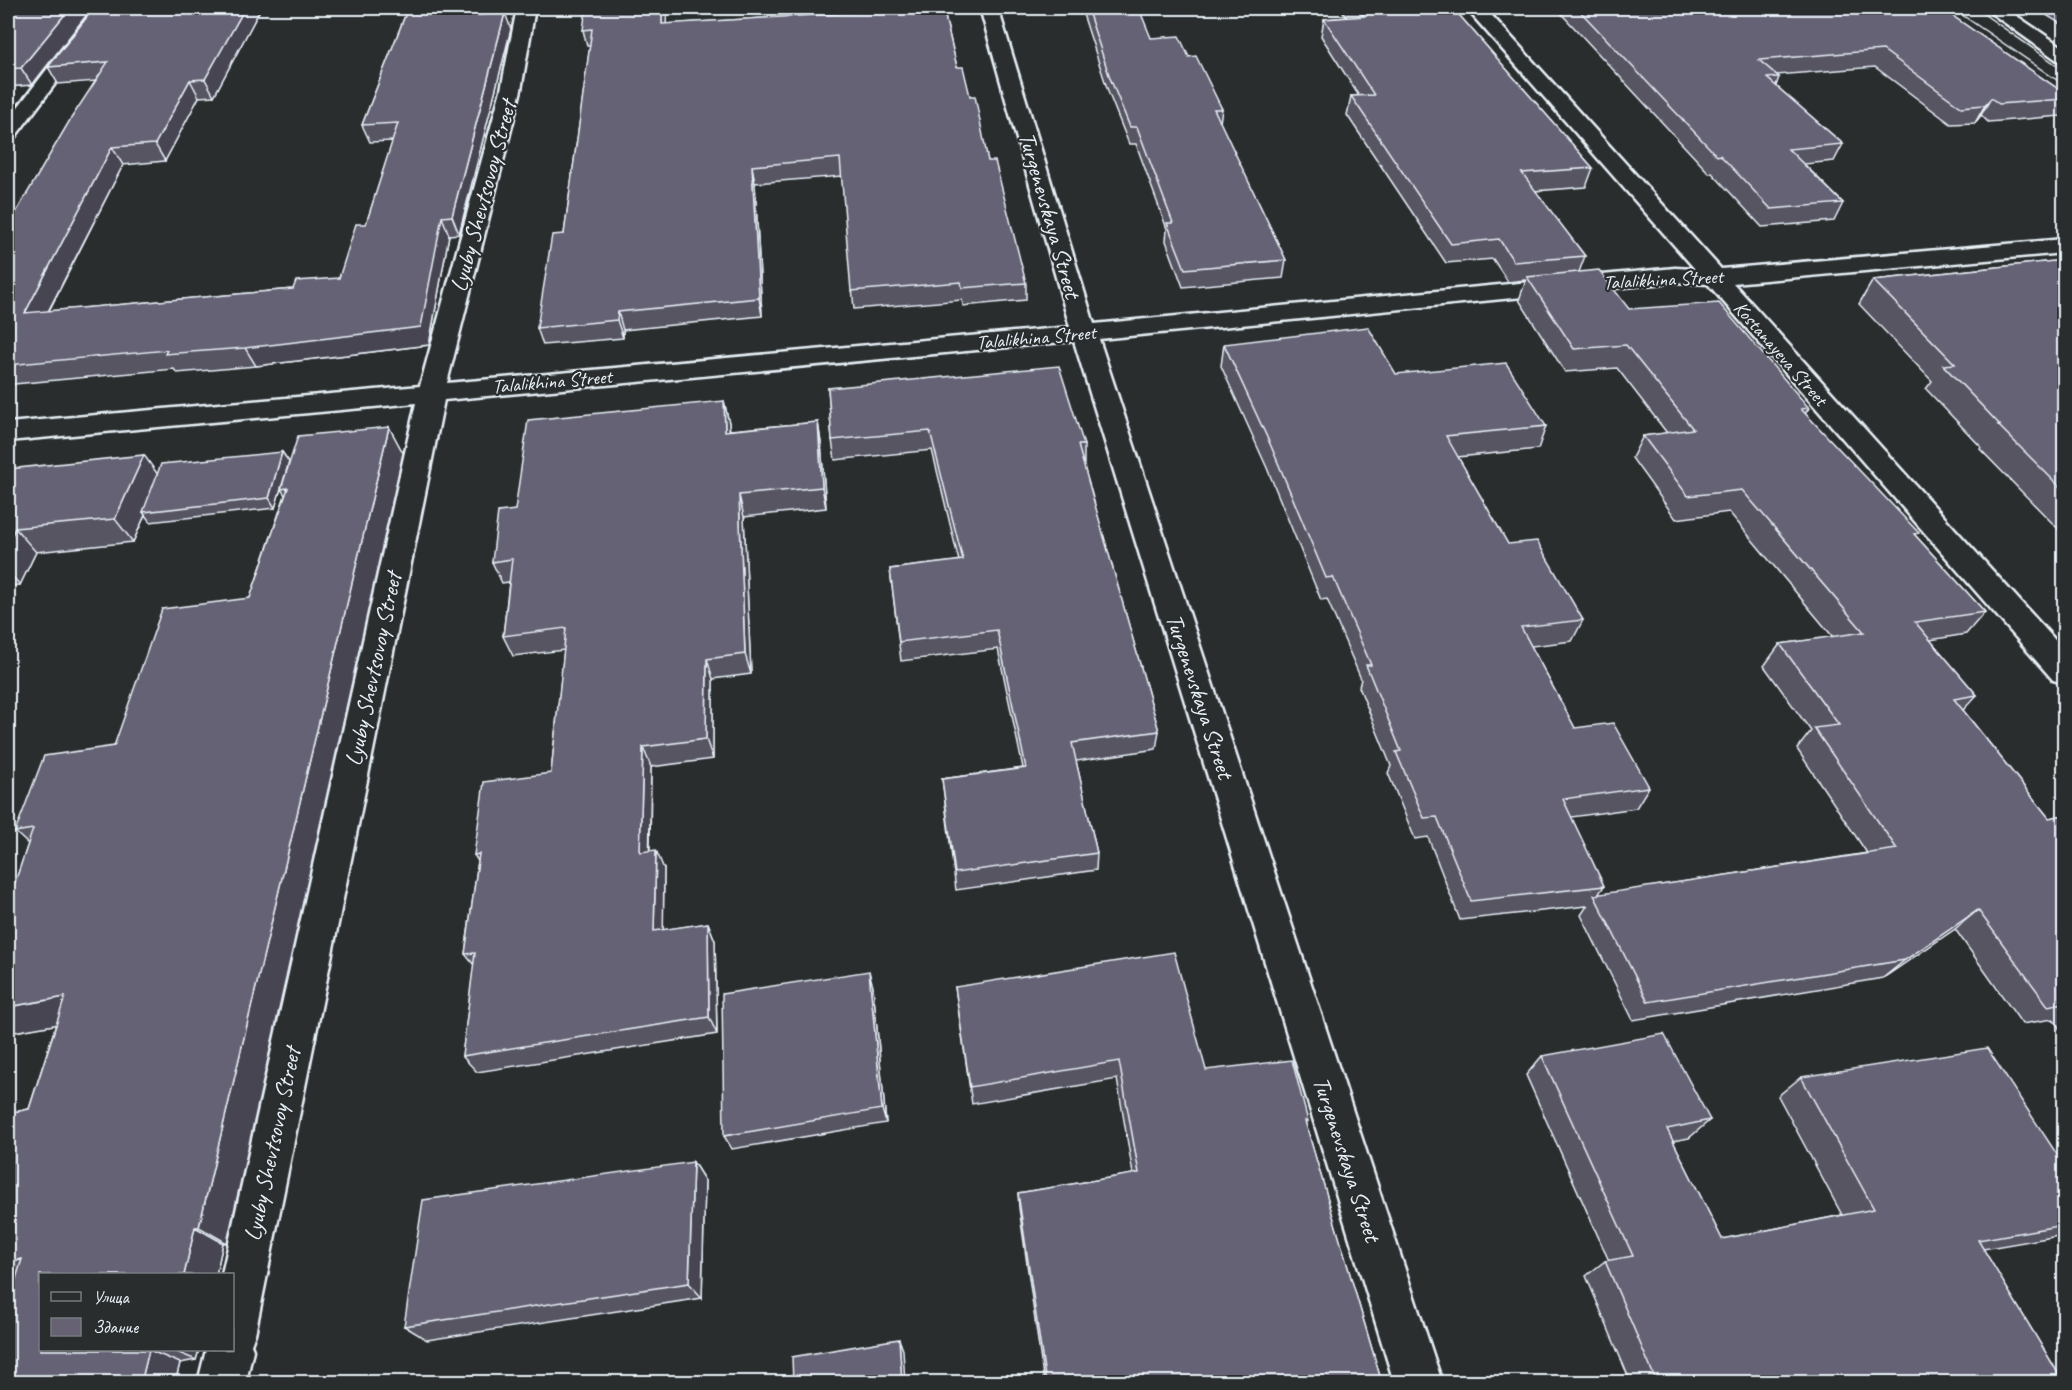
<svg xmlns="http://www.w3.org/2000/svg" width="2072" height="1390" font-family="Caveat,sans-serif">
<rect width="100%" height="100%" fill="#2a2d2e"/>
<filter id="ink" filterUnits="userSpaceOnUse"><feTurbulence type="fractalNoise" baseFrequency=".0167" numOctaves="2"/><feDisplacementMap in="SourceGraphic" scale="12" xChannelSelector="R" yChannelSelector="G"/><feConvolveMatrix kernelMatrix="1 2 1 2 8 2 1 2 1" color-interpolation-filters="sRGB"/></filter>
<g filter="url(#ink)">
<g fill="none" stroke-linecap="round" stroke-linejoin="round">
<g stroke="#e8f1f8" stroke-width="5">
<path id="minor" d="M94 8H112L15 137 8 139V120Z
M517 8H535L521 90 447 383 1070 327 980 8H998L1094 324 1675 268 1695 269 1466 8H1485L1721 269 2064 239V253L1733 283 2064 650V683L2053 680 1708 284 1675 282 1099 339 1442 1382H1394L1074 341 444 400 255 1334 251 1345 253 1350 246 1382H198L206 1350H232V1274H222L416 403 8 441V423L420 386 501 90Z
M1984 8H2005L2064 48V62L2057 60Z"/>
</g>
<use href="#minor" fill="#2a2d2e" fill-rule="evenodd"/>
<path stroke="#e8f1f8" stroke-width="1.5" d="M1952 8 2064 85
M1975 8 2064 70"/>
</g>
<path fill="#585464" stroke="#e8f1f8" stroke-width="1.5" d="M8 8 32 85 8 87V88Z
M261 8 214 96 199 97 165 161 123 165 49 311 293 289 339 278 366 224 393 141 370 142 362 125 408 8H471L470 11 482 15 511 29 459 234 449 235 429 345 256 366 177 373 174 369 14 384 12 387H8V226L96 81 58 84 48 67Z
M667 8 666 24 895 10 894 8H943L957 67 970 96 988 161 1026 283V300L963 306 962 300 854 309 842 176 755 183 762 316 623 330V338L543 345 537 328 564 234 590 46H587L583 30Z
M1081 8H1132L1151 38 1189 57 1222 109 1220 123 1286 260 1283 278 1183 287 1166 241 1167 229 1136 144H1129L1109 94Z
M1340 8H1453L1593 168 1586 187 1535 191 1585 256 1579 272 1629 309 1809 408 1805 414 1985 612 1966 634 1930 640 1977 695 1963 710 2049 818 2064 815V1035L2053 1019 2022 1024 1955 929 1883 978 1633 1020 1581 915 1587 906 1460 920 1428 837 1415 839 1388 773 1391 766 1359 687 1361 679 1327 599 1321 600 1267 468 1221 366 1224 344 1396 374 1546 426 1538 449 1458 457 1508 544 1583 620 1572 641 1531 646 1575 728 1649 787 1636 808 1571 817 1604 886 1598 895 1867 853 1797 749 1811 731 1764 666 1780 644 1833 637 1729 512 1676 519 1632 458 1643 436 1667 433 1617 368 1565 372 1519 300 1526 280 1508 282 1493 259 1446 263 1347 115 1351 96H1359L1321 36 1324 19 1347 17Z
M1556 8H1941L2064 93V110L2061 116 1988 122 1981 115 1975 123 1951 124 1875 67 1776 75 1779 77 1776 86 1843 144 1834 161 1804 164 1843 203 1834 221 1762 227 1712 173H1709Z
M2035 8H2064V26Z
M2064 260V535L1980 449 1981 447 1926 389 1932 381 1859 304 1873 280Z
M828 388 1084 445V464H1083L1159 731 1156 749 1076 761 1097 853 1096 870 956 890 942 779 1023 768 998 649 901 661 890 569 959 561 932 450 835 460 832 440Z
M724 401 729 423 730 430 818 422 821 443 826 508 744 517 751 674 713 679V759L651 767 650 851 664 869 663 930 708 923 715 941 717 1034 477 1072 462 1056 474 965 465 954 478 861 474 855 551 773 564 650 513 656 503 636 509 582 502 583 492 562 515 510Z
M389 427 403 453 227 1243H223L216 1275H40V1350H199L196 1360 180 1363 175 1383H8L15 1282 8 1283V1113L29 1109 56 1024 8 1033V903L28 844 15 832 114 746 250 598 285 495 281 489Z
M282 452 289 462 275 508 150 522 145 515 133 542 36 552 20 585 8 586V469L158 474Z
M873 987 886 1123 732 1149 724 1136Z
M955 987 1206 1070 1308 1121 1306 1125 1382 1383H1044L1019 1208 1018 1193 1133 1174 1117 1079 972 1104Z
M1542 1056 1710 1120 1689 1138 1673 1141 1722 1239 1842 1215 1778 1096 1801 1077 2064 1165V1235L1983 1249 2064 1383H1631L1586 1276 1605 1261H1609L1526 1075Z
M693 1162 705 1181 702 1298 427 1340 404 1326Z"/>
<path fill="#474551" stroke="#e8f1f8" stroke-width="1.5" d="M70 8H92L32 85 21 68Z
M245 8H261L214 96 205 79Z
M460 8H471L465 28 459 12Z
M662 8H667L665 41 662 24Z
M505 13 511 29 459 234 452 216Z
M190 80 199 97 165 161 155 144Z
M1991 98 1981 115 1975 123 1985 105Z
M112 147 123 165 38 331 25 313Z
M752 166 755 183 762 316 759 298Z
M442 217 449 235 429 345 256 366 245 348Z
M618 312 623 330V338L617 320Z
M8 376 14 384 12 387 8 381Z
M724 401 729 423 730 452 725 431Z
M818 422 821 443 826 508 822 487Z
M389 427 403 453 227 1243 199 1227Z
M282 452 289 462 275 508 269 498Z
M144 455 161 479 143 512 145 515 133 542 115 519Z
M739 495 744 517 751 674 745 654Z
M15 528 36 552 20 585 8 571V544Z
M707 659 713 679V759L706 739Z
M643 747 651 767 649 871 640 852Z
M656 850 664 869 663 949 654 931Z
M1978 910 1955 929 1883 978 1905 960Z
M708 923 715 941 717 1034 709 1017Z
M869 971 873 987 886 1123 882 1109Z
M65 997 94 1018 8 1033V1007Z
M693 1162 705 1181 702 1298 689 1283Z
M195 1227 223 1243 216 1275H184Z
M899 1339 903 1350 905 1383H902Z
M149 1350 180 1363 175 1383H141Z
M172 1350H199L196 1360Z"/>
<path fill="#666274" stroke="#e8f1f8" stroke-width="1.5" d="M8 8H70L21 68 8 69Z
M94 8H245L205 79 190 80 155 144 112 147 25 313 293 289 296 281 339 278 356 224H366L398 123 362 125 408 8H460L459 12 480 11 479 15 505 13 452 216 442 217 421 327 245 348 165 354 167 350 8 365V226L70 120 108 62 48 67Z
M586 8H662V24L896 10V8H943L957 67H963L970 96H975L988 161H995L1026 283 962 288 961 282 851 291 840 158 752 166 759 298 618 312 617 320 537 328 552 235 564 234 592 29 583 30Z
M1087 8H1132L1134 11H1140L1151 38 1179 36 1189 57 1196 56 1222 109H1214L1286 260 1185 269 1167 223H1173L1137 127H1130L1110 78Z
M1357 8H1453L1593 168 1522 173 1585 256 1514 262 1499 239 1451 244 1351 96 1374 95 1324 19 1364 16Z
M1577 8H1941L2064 93V99L1999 104 1991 98 1985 105 1961 107 1883 50 1759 60 1779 77 1767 78 1843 144 1788 149 1843 203 1771 209 1720 155 1717 156Z
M2064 260V491L1998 425H2000L1943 365 1955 364 1873 280Z
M1599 270 1629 309 1719 303 1809 408 1801 409 1919 533 1914 534 1985 612 1915 622 1977 695 1954 699 2049 818 2064 815V1003L2048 1006 1978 910 1905 960 1648 1002 1594 895 1897 849 1814 728 1839 725 1780 644 1864 632 1742 490 1688 496 1643 436 1693 429 1626 345 1574 349 1527 277Z
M1368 327 1396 374 1506 363 1546 426 1446 436 1508 544 1537 541 1583 620 1521 627 1575 728 1613 723 1649 787 1563 799 1604 886 1471 901 1437 817 1424 818 1396 752 1401 751 1366 665H1371L1333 577 1326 578 1271 446 1224 344Z
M1059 366 1084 445H1078L1159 731 1072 743 1097 853 955 873 942 779 1026 768 997 630 899 642 890 569 963 560 930 431 832 440 828 388Z
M724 401 725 431 818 422 822 487 739 495 745 654 707 659 706 739 643 747 640 852 656 850 654 931 708 923 709 1017 462 1056 475 953 465 954 479 854 474 855 484 782 551 773 566 628 503 636 512 559 492 562 498 512 515 510 528 420Z
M389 427 199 1227H195L184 1275H40V1350H153H149L141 1383H8V1305L22 1259 8 1262V1113L29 1109 65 997 8 1007V903L33 829 15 832 44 756 114 746 162 609 250 598 288 488 281 489 298 436Z
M282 452 269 498 143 512 161 464Z
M144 455 115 519 15 528 8 544V469Z
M1174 952 1206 1070 1292 1060 1308 1121H1305L1382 1383H1046L1018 1193 1139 1173 1119 1061 970 1087 955 987Z
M869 971 882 1109 724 1136 722 994Z
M1664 1034 1710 1120 1667 1129 1722 1239 1874 1209 1801 1077 1987 1048 2064 1165V1225L1978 1240 2064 1383H1657L1605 1261 1633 1256 1542 1056Z
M693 1162 689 1283 404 1326 423 1200Z
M899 1339 902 1383H793L792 1357Z"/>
</g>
<g text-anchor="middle" stroke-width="4.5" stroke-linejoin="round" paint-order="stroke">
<g font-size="20" fill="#e8f1f8" stroke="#2a2d2e">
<text transform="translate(1663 279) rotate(-3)" y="7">Talalikhina Street</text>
<text transform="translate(1036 337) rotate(-5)" y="7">Talalikhina Street</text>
<text transform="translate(1781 353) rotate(49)" y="7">Kostanayeva Street</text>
<text transform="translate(552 381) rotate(-5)" y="7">Talalikhina Street</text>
</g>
<g font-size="24" fill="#e8f1f8" stroke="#2a2d2e">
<text transform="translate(483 196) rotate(-75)" y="8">Lyuby Shevtsovoy Street</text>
<text transform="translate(1050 215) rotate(74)" y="8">Turgenevskaya Street</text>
<text transform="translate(373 669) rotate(-78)" y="8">Lyuby Shevtsovoy Street</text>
<text transform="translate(1200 696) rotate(72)" y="8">Turgenevskaya Street</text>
<text transform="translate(272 1144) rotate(-78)" y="8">Lyuby Shevtsovoy Street</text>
<text transform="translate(1347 1159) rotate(72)" y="8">Turgenevskaya Street</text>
</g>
</g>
<rect width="2072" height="1390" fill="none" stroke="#2a2d2e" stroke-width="30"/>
<rect x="15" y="15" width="2042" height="1360" fill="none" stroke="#e8f1f8" stroke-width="2" filter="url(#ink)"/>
<rect x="39" y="1273" width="195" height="78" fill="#2a2d2e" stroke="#767b7f" stroke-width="1.5"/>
<rect x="51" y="1292" width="30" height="9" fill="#2a2d2e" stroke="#767b7f" stroke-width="1.5"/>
<text x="93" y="1303" font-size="18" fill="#e8f1f8">Улица</text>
<rect x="51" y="1318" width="30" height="18" fill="#666274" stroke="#767b7f" stroke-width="1.5"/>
<text x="93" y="1333" font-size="18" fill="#e8f1f8">Здание</text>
</svg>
